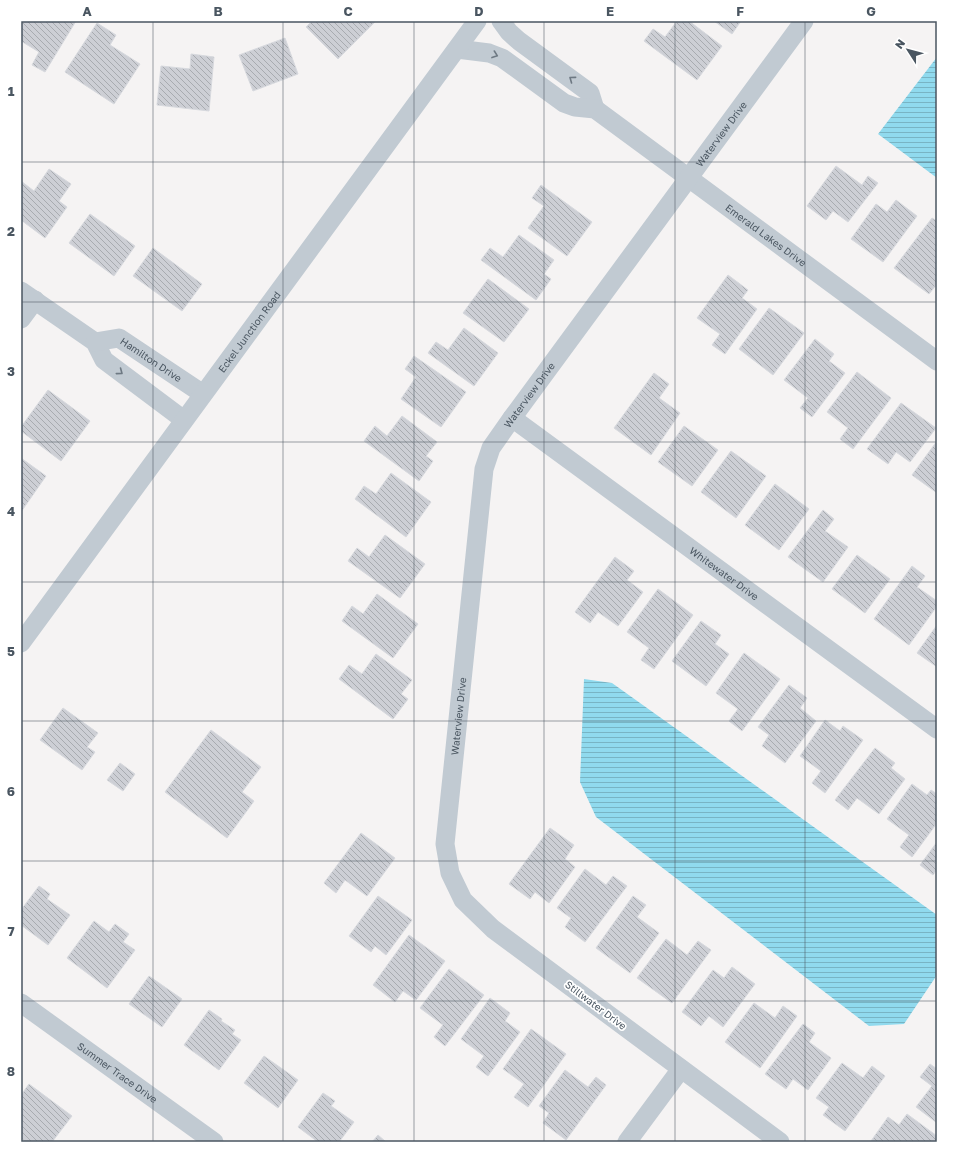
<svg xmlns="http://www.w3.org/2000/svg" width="958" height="1163" font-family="'Golos Text',sans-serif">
<defs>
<pattern id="water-rules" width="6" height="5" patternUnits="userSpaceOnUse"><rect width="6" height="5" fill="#90daee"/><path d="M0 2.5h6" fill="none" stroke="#78b4c4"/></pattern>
<pattern id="building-back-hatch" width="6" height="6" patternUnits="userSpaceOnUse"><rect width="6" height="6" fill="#cdcfd5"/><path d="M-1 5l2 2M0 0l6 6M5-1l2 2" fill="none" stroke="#a8abb0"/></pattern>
</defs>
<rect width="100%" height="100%" fill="#f5f3f3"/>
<path fill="url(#water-rules)" d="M937 57V178L878 134Z
M584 679 612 683 937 915V975L904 1024 869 1026 596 817 580 782Z"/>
<path fill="url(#building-back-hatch)" stroke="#d7d9de" d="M21 21H76L45 72 32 65 39 52 21 41Z
M312 21H376L338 59 306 27Z
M677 21H689L722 46 697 80 644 41 653 29 665 37Z
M714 21H741L732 34Z
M97 23 116 35 110 45 140 64 114 104 65 72Z
M285 38 298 74 253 91 239 55Z
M191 54 214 57 209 111 157 105 161 66 190 69Z
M836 166 862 185 868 176 878 183 848 222 833 211 826 220 807 206Z
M49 169 71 184 59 201 67 207 45 238 21 220V181L34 191Z
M541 185 592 222 567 256 528 228 544 206 532 198Z
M896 200 917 216 883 262 851 239 876 204 887 212Z
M90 214 135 246 114 276 69 243Z
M932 218 937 221V237L935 239 937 240V284L929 294 894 268Z
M519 235 554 260 544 274 551 279 536 300 481 260 490 248 503 257Z
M153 248 202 284 182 311 133 276Z
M728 275 748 290 742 298 757 309 725 354 712 345 720 334 697 318Z
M488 279 529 309 504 342 463 313Z
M769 308 804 333 773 375 739 349Z
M464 328 498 353 474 386 428 353 436 342 448 350Z
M815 339 834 354 829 361 845 373 812 417 800 408 808 398 784 380Z
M414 356 466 392 441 427 401 399 416 377 405 369Z
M857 372 891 398 853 449 840 439 848 428 827 412Z
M654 373 669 384 659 398 680 413 651 455 614 428Z
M48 390 90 421 61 461 21 431V427Z
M901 403 936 428 910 462 896 452 888 464 867 449Z
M402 416 437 442 426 456 433 461 419 481 364 441 375 426 387 436Z
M684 426 718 450 692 486 658 462Z
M937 441V493L912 475Z
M731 451 766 476 736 518 701 492Z
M21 458 46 476 21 512Z
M391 473 431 502 406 537 355 499 364 486 376 494Z
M775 484 809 509 779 550 745 525Z
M823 510 834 519 825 531 848 547 823 582 788 557Z
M385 535 425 564 400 598 348 561 357 548 369 557Z
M857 555 890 579 865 613 832 589Z
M615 557 634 571 627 580 643 592 618 626 598 612 590 623 575 612Z
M912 566 925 576 917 587 937 601V606L909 645 874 619Z
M658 589 693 615 654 669 641 660 649 648 627 632Z
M377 594 418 624 393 658 342 621 352 606 363 614Z
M701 621 721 635 715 644 729 654 706 686 672 661Z
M937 625V667L917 653Z
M744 653 780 679 742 731 729 721 738 709 716 693Z
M376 654 412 680 401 694 408 699 393 719 339 679 349 665 362 674Z
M789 685 807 698 800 708 816 721 785 763 762 746 769 735 758 727Z
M63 708 98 733 87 747 95 752 82 770 40 740Z
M825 720 840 731 843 726 863 740 825 793 812 783 821 771 800 756Z
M211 730 261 767 242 792 254 801 227 838 165 792Z
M875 748 895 763 891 768 905 779 879 814 857 798 848 810 835 800Z
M120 763 135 774 123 791 107 780Z
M912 784 927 795 931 790 937 794V823L912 857 900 847 909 835 887 819Z
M550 828 574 845 565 859 575 867 549 903 535 892 530 899 509 884Z
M361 833 395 858 367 896 345 880 336 893 324 883Z
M937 842V869L933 875 920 865Z
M585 869 606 885 613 876 627 886 585 942 565 927 571 918 557 908Z
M39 886 50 894 47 899 70 915 48 945 21 925V910Z
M378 896 412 920 386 955 375 946 371 952 349 936Z
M633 896 646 905 637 917 659 933 630 973 596 948Z
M94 921 109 932 115 924 129 934 123 942 135 950 107 988 67 958Z
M409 935 445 961 416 1000 403 991 395 1002 373 985Z
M666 939 687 955 698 941 711 950 672 1003 637 978Z
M732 967 755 984 723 1027 709 1016 701 1026 682 1012 713 970 724 978Z
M449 969 484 995 445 1046 434 1037 443 1025 420 1008Z
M149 976 182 999 162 1027 129 1004Z
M490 998 510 1013 505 1021 520 1032 488 1076 476 1067 484 1056 461 1039Z
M754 1003 775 1018 783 1006 797 1016 760 1068 725 1042Z
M209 1010 222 1019 221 1021 235 1030 232 1034 241 1040 219 1070 184 1045Z
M803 1024 815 1033 809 1042 831 1058 808 1090 793 1079 786 1089 765 1074Z
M531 1029 566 1054 528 1107 514 1097 524 1084 503 1069Z
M264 1056 298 1080 278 1108 244 1083Z
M842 1063 863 1078 872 1066 885 1076 845 1131 823 1115 829 1107 816 1098Z
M930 1064 937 1069V1123L916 1107 932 1086 920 1077Z
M565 1070 588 1087 596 1077 606 1085 566 1140 543 1123 549 1113 539 1106Z
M29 1084 72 1116 52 1142H26L21 1138V1095Z
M323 1093 335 1101 331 1106 354 1122 339 1142H318L298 1127Z
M907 1114 937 1136V1142H873L871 1141 888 1117 899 1125Z
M378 1135 386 1142H372Z"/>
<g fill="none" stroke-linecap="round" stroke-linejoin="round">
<g stroke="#c1cad2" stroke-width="19">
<path d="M501 21 509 32 519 41 590 93 595 109"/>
<path id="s1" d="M457 49 489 53 502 58 564 103 575 107 595 109 937 361"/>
<path d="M21 291 95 342 104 360 184 420"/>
<path d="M21 319 35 300"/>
<path id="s2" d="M95 342 119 338 203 394"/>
<path id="s3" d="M512 418 937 729"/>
<path id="s4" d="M21 643 477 21"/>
<path id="s5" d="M21 1003 214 1142"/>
<path d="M627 1142 681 1069"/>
<path id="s6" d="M780 1142 493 929 463 900 450 873 445 844 484 469 491 448 512 418 804 21"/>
</g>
</g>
<defs><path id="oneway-chevron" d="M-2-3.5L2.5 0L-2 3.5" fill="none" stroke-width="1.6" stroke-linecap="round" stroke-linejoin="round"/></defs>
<g stroke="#6e7983">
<use href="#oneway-chevron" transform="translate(495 55) rotate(20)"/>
<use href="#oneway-chevron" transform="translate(572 79) rotate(-144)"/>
<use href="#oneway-chevron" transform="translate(120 372) rotate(37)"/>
</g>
<path fill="none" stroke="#4a5661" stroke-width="1" stroke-opacity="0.55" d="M153 21V1142M283 21V1142M414 21V1142M544 21V1142M675 21V1142M805 21V1142M21 162H937M21 302H937M21 442H937M21 582H937M21 721H937M21 861H937M21 1001H937"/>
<g text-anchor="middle" stroke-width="3.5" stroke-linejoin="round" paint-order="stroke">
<g font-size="10" fill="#4a5661" stroke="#fff">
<text dy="4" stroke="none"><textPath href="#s6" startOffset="1247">Waterview Drive</textPath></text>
<text dy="4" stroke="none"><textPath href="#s1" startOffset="367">Emerald Lakes Drive</textPath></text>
<text dy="4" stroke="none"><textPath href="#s4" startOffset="386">Eckel Junction Road</textPath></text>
<text dy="4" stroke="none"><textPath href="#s2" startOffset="63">Hamilton Drive</textPath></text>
<text dy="4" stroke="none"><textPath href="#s6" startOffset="923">Waterview Drive</textPath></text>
<text dy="4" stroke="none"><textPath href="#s3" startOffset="263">Whitewater Drive</textPath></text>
<text dy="4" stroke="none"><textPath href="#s6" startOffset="587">Waterview Drive</textPath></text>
<text transform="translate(596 1005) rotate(37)" y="4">Stillwater Drive</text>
<text dy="4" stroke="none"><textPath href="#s5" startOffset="119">Summer Trace Drive</textPath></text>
</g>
</g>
<rect width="958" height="1163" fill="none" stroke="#ffffff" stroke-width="44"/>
<g transform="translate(908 50) rotate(306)" stroke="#ffffff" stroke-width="3" paint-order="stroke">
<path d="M0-3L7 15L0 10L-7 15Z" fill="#4a5661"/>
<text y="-6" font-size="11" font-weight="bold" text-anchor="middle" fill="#4a5661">N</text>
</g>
<rect x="22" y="22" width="914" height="1119" fill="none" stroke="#4a5661" stroke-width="1.5"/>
<g font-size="13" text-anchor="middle" font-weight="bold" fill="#4a5661">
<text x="87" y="16">A</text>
<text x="218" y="16">B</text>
<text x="348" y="16">C</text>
<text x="479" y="16">D</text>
<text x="610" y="16">E</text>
<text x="740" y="16">F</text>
<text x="871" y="16">G</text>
<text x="11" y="96">1</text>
<text x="11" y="236">2</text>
<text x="11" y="376">3</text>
<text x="11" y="516">4</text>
<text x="11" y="656">5</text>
<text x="11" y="796">6</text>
<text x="11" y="936">7</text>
<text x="11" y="1076">8</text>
</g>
</svg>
